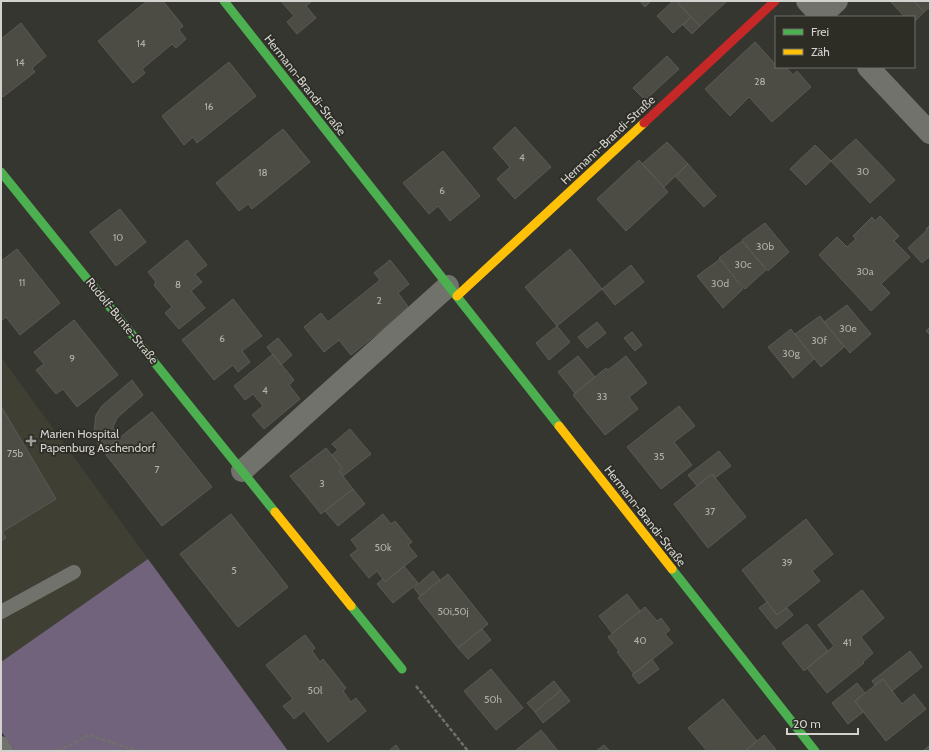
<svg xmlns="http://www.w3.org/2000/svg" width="931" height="752" font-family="Cabin,sans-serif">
<rect width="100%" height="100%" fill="#363631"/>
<path fill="#403f33" d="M1 357 148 559 1 662Z"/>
<path fill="#71637b" d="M148 559 288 751H14L1 731V662Z"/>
<path fill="#4d4c44" stroke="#5a5a56" d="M147 1H163L183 26 179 30 186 39 176 48 172 44 142 69 145 73 133 83 98 41Z
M281 1H312L306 6 316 18 297 34 287 22 294 16Z
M640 1H651L645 7Z
M673 1H676L691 17 673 33 657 16Z
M676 1H727L700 26Z
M890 1H914L924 12 914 22V17H905Z
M914 1H930V7L924 12Z
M691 17 700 26 692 34 683 25Z
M21 23 46 56 32 68 35 72 3 97 1 94V39Z
M755 42 776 65V67H786L793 75 797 71 811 87 772 122 749 97 730 116 705 89Z
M667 56 679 69 645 100 633 88Z
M229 62 256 96 197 143 193 137 184 145 162 116Z
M515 127 551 167 515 199 497 179 510 167 493 148Z
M283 129 310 162 252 209 248 204 239 211 216 183Z
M856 139 895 180 870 203 831 161Z
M667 142 688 164 664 187 642 164Z
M815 145 831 161 806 185 790 169Z
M443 151 480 196 450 221 438 206 429 214 403 183Z
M639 160 668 192 626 231 597 199Z
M688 164 716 196 704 207 675 176Z
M120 209 146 242 116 266 90 232Z
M880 216 899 236 894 241 910 257 881 284 890 293 871 311 819 255 837 237 847 247 856 239 853 236 872 217 875 221Z
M765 223 789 252 768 271 742 240Z
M930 225V256L922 263 908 248 927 230 926 229Z
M187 240 207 265 195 274 202 282 191 291 205 308 179 329 165 313 172 307 154 285 156 282 148 272Z
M742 241 766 270 745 289 719 258Z
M17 249 60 303 20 335 6 317 1 321V261Z
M570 249 602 289 557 326 525 287Z
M720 259 743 289 723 308 697 276Z
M390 260 409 284 398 293 409 308 351 355 339 340 324 352 304 327 321 313 328 322 380 280 374 273Z
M631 265 644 282 615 305 602 289Z
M233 299 262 336 242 351 250 362 238 372 233 365 214 380 182 340Z
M847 305 871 334 850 353 824 322Z
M820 316 844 347 821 367 795 334Z
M74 320 118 375 77 407 63 389 56 394 36 370 44 364 34 352Z
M597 322 606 333 587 348 578 337Z
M557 326 570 342 549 360 536 343Z
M930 327V335L926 331Z
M791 329 814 359 793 378 768 347Z
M632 332 642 345 635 351 624 338Z
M278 338 292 355 281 365 267 347Z
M273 354 294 380 289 385 300 399 264 429 252 415 263 406 253 394 245 400 234 386Z
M578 356 595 377 575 393 558 372Z
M626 356 647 383 629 397 638 409 605 435 573 395 606 368 608 370Z
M132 380 143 395 117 418 113 427 118 439 103 451 97 442 94 432 96 415 102 406Z
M1 406 56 499 2 532 6 538 1 541Z
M679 406 695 426 674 442 692 465 661 489 627 447Z
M152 412 212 487 162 526 103 451Z
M350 429 371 454 343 476 339 471 342 468 332 455 338 450 332 444Z
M326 448 342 468 339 471 353 489 321 514 290 476Z
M719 451 731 466 715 478 712 474 697 486 688 475Z
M712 474 746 517 708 548 674 504Z
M353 489 365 504 338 526 325 511Z
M231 514 288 587 238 627 180 554Z
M383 514 391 524 395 521 412 542 408 545 417 556 385 582 377 571 369 578 350 555 358 549 351 540Z
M806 519 833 554 812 571 820 581 777 615 742 570Z
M404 566 418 583 393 603 377 584 383 579 385 582Z
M433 571 440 580 420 596 414 588Z
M448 574 488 624 458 648 418 598Z
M862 590 884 618 861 637 873 653 863 662 864 663 827 693 807 668 834 646 818 625Z
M627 594 640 611 612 633 599 616Z
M767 602 777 615 787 608 793 615 776 629 759 608Z
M645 607 657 621 661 618 670 630 665 634 673 643 634 674 617 652 619 651 608 637Z
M807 624 828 651 804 671 782 643Z
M482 629 491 640 468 659 458 648Z
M305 635 315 648 312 651 320 662 323 659 346 688 343 691 351 702 356 698 366 711 328 742 304 711 294 719 283 706 293 699 266 665Z
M910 651 922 667 892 691 883 679 875 685 872 681Z
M652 659 659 669 639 684 632 675Z
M491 669 523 708 496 730 464 691Z
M883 679 902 704 914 694 926 709 886 741 855 701Z
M554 681 561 690 535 712 527 703Z
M857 683 865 693 855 701 863 712 848 724 832 703Z
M561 690 570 701 543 723 535 712Z
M723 699 757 741 745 751H707L688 728Z
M541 730 558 751H515Z
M764 735 777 751H745L757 741Z
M396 745 400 751H389Z
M604 745 610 751H596Z
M930 745V751H923Z"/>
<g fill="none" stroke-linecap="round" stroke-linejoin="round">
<path stroke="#70706c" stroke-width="2.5" stroke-dasharray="4 2" stroke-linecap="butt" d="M416 686 468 751
M58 751 89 735 137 751"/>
<path stroke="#72726c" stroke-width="14" d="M1 612 74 572
M1 743 6 751"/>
<path stroke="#72726c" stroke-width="22" d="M807 1 822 17
M821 16 837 1
M868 67 930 133
M242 471 448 286"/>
<path stroke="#4caf50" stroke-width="9" d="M224 1 559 426
M1 172 275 512
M672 569 815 751
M351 606 402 669"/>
<path stroke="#ffc107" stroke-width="9" d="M457 296 644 123
M559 426 672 569
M275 512 351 606"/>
<path stroke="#c62828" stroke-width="9" d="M644 123 775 1"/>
</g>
<path fill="#9c9b97" stroke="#2d2d26" stroke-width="1.5" d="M29 435h4v4h4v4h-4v4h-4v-4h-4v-4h4z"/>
<g text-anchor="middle" stroke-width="3.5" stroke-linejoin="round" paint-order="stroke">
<g font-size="10" fill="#b2b0ac">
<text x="141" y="47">14</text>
<text x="20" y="66">14</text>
<text x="760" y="85">28</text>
<text x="209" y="110">16</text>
<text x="522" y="161">4</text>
<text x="863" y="175">30</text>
<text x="263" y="176">18</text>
<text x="442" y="194">6</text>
<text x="118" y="241">10</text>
<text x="765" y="250">30b</text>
<text x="743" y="268">30c</text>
<text x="865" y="275">30a</text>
<text x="22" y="286">11</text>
<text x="720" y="287">30d</text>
<text x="178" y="288">8</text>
<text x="379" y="304">2</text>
<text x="848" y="332">30e</text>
<text x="222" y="342">6</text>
<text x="819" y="344">30f</text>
<text x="791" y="357">30g</text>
<text x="72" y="362">9</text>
<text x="265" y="394">4</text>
<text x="602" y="400">33</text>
<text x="15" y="457">75b</text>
<text x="659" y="460">35</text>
<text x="157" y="473">7</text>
<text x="322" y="487">3</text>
<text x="710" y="515">37</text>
<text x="383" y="551">50k</text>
<text x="787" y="566">39</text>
<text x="234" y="574">5</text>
<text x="453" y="615">50i,50j</text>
<text x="640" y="644">40</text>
<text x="847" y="646">41</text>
<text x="315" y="694">50l</text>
<text x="493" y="703">50h</text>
</g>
<g font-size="12" fill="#d3d2ce" stroke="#2d2d26">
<text transform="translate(305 85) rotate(52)" y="4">Hermann-Brandi-Straße</text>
<text transform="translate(608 140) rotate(-43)" y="4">Hermann-Brandi-Straße</text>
<text transform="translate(122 321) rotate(51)" y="4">Rudolf-Bunte-Straße</text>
<text transform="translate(645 516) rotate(52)" y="4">Hermann-Brandi-Straße</text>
</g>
<g font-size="12" fill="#d3d2ce" stroke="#2d2d26" text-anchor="start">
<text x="40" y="438">Marien Hospital<tspan x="40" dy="14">Papenburg Aschendorf</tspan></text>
</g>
</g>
<rect width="931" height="752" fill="none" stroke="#d3d2ce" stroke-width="4"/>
<rect x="775" y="16" width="140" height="52" fill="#2d2d26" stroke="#6f6f69"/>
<rect x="783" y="29" width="20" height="6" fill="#4caf50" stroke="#6f6f69"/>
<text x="811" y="36" font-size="12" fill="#d3d2ce">Frei</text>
<rect x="783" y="49" width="20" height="6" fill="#ffc107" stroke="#6f6f69"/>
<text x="811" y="56" font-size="12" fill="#d3d2ce">Zäh</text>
<path d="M787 728v6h71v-6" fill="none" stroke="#d3d2ce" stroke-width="2"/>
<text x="793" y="728" font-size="12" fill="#d3d2ce" stroke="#2d2d26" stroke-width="3" paint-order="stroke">20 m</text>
</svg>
